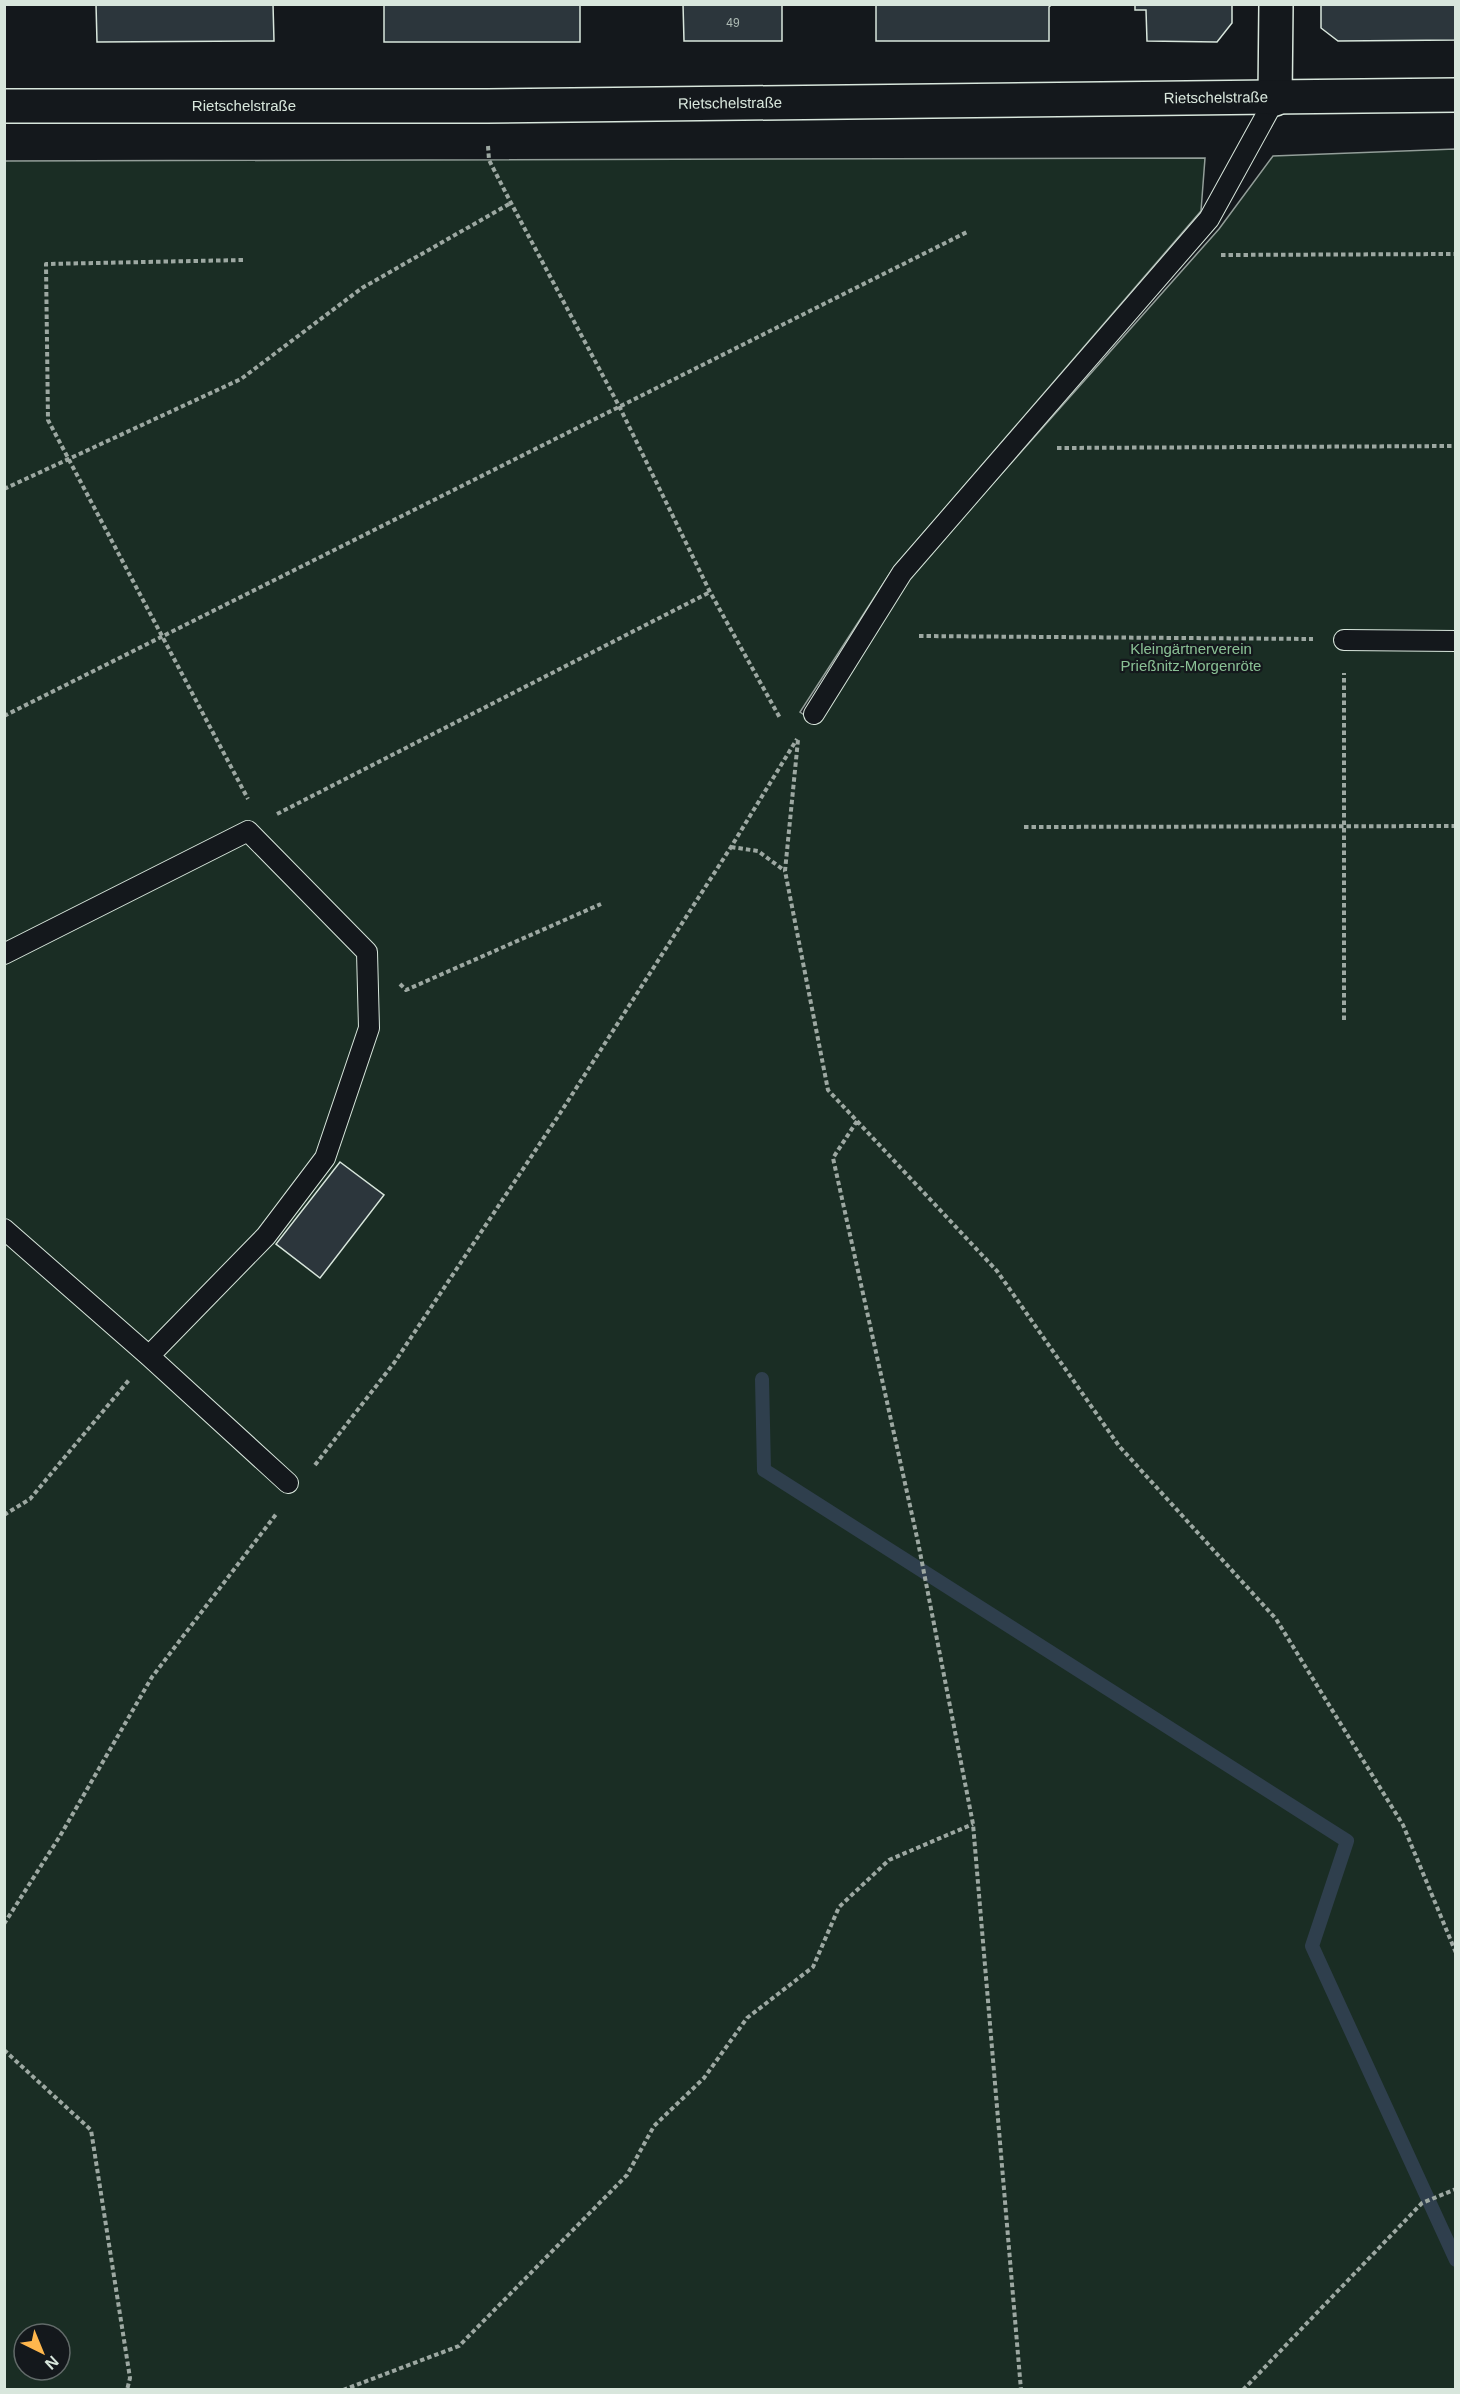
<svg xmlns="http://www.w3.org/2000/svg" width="1460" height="2394" font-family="Helvetica,sans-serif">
<rect width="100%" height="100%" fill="#14181c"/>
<path fill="#1a2d24" stroke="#939e99" stroke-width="1.5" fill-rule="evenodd" d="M1455 149V2389H5L4 161 1205 158 1201 211 894 567 800 712 816 723 909 578 1219 229 1273 156ZM24 2334H60V2370H24Z"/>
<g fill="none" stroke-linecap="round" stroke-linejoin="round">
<path stroke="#2f3f4d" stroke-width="14" d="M762 1379 764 1470 1347 1841 1312 1946 1456 2260"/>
</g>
<path fill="#2c363c" stroke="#d8e6dc" stroke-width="1.5" d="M96 4H273L274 41 97 42Z
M384 4H580V42H384Z
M683 4H782V41H684Z
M876 4H1052L1049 7V41H876Z
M1135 4H1232V23L1217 42 1147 41 1146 10H1135Z
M1321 4H1456V40L1338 41 1321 28Z
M340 1162 384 1195 320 1278 276 1244Z"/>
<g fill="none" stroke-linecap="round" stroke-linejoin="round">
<g stroke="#d8e6dc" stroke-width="22">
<path id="service" d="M1344 640 1456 641
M814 714 902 573 1209 219 1275 99
M4 954 248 831 367 952 369 1028 325 1158 266 1236 149 1356
M4 1229 149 1356 288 1483"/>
</g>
<g stroke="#d8e6dc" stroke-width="36">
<g id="minor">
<path d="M1275 99 1276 4"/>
<path id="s1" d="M4 106H487L1456 95"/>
</g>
</g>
<path stroke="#9da8a2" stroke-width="4" stroke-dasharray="4.5 3" stroke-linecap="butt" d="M488 146 489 160 511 203 619 406 710 592 780 718
M1221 255 1456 254
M243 260 46 264 48 420 248 799
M1057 448 1456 446
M4 489 241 379 362 288 511 203
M919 636 1313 639
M4 716 969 231
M798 740 785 871 828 1090 997 1271 1119 1446 1276 1619 1403 1825 1456 1953
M277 814 710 592
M1024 827 1456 826
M731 847 758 851 785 871
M400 984 406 990 601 904
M1344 1020V673
M857 1121 833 1158 918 1542 973 1824 1021 2390
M315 1465 394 1363 557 1118 731 847 797 739
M4 1515 30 1499 129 1380
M4 1924 60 1836 152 1677 277 1513
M4 2050 91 2130 130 2378 127 2390
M343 2390 459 2346 627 2175 654 2126 704 2078 747 2018 813 1967 839 1907 889 1860 973 1824
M1243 2390 1422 2203 1456 2189"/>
<use href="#service" stroke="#14181c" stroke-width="20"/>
<use href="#minor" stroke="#14181c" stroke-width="33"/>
</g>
<g text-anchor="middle" stroke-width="4.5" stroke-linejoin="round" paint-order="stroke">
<g font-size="12" fill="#adbab4">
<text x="733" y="27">49</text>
</g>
<g font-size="15" fill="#d8e6dc" stroke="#14181c">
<text dy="5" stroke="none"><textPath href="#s1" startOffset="1212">Rietschelstraße</textPath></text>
<text dy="5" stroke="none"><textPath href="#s1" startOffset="726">Rietschelstraße</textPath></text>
<text dy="5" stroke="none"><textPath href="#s1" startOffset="240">Rietschelstraße</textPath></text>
</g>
<g font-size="15" fill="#8ac095" stroke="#14181c">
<text x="1191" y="654">Kleingärtnerverein<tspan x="1191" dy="17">Prießnitz-Morgenröte</tspan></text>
</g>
</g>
<rect width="1460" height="2394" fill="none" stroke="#d8e6dc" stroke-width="12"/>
<g transform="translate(42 2352) rotate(137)"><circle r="28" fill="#14181c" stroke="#626a69" stroke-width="1.5"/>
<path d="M0-4.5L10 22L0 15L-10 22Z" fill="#ffb74d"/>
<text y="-9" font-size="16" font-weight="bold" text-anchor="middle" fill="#d8e6dc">N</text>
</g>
</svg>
